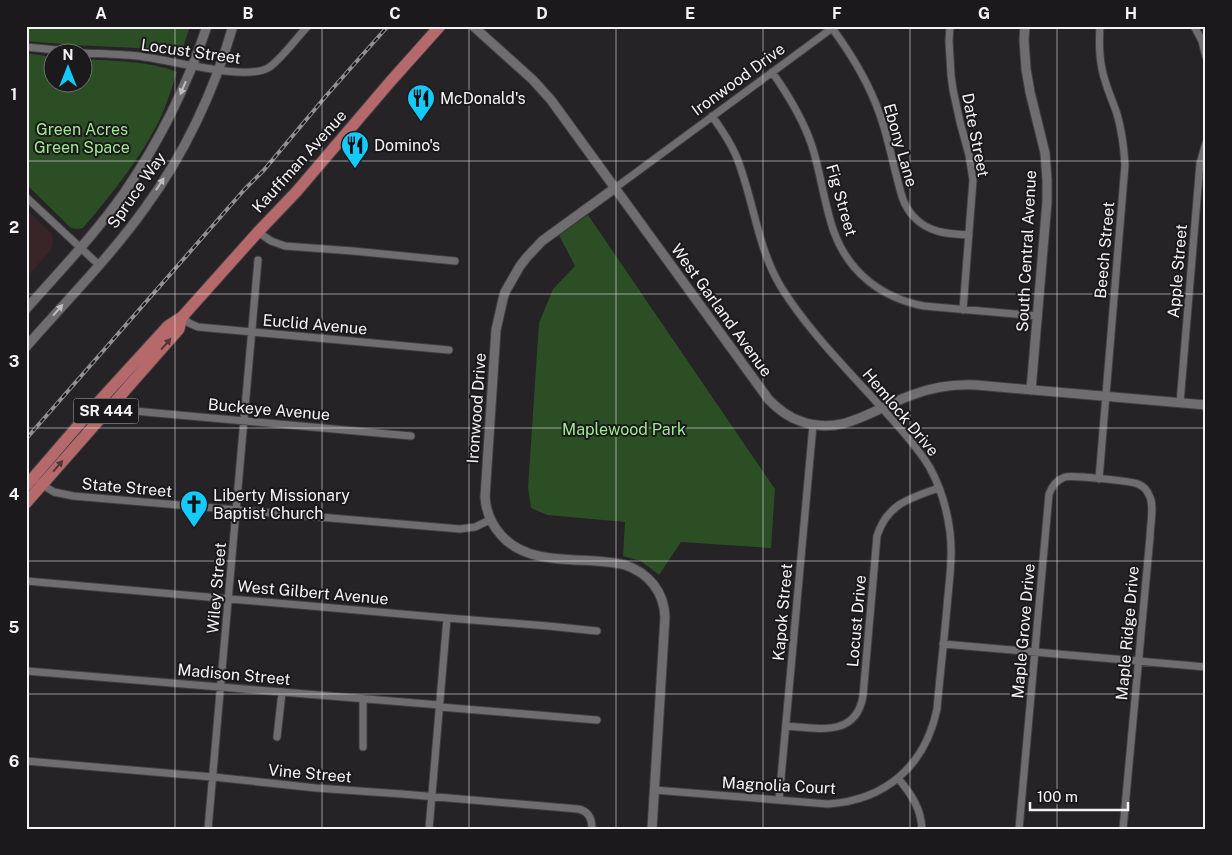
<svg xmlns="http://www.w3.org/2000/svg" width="1232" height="855" font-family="'Public Sans',sans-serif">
<rect width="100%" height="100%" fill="#252325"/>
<path fill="#392527" d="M26 210 52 234 53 245 49 252 26 278Z"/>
<path fill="#2b4e25" d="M26 26H190L181 54 137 48 73 45 26 41Z
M26 53 52 57V82H82L83 59C110 61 152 61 177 72 172 87 167 104 160 119 140 159 112 194 83 228L77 229 71 228 26 184Z
M588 215 775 489 771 548 681 542 659 575 641 561 623 556 625 522 547 515 531 508 528 488 539 323 553 289 575 266 559 235Z"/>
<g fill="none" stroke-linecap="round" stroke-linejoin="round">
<g stroke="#413f41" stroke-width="9">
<path id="minor" d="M950 26 949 41 951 75 953 90 960 122 969 155 973 180 963 310
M1194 26 1202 41 1206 57
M832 28C852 55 869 83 880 115 887 134 891 155 896 174 900 189 902 204 913 216 928 233 948 234 969 235
M26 47 78 52
M82 53C103 54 124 54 144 57 171 60 246 81 268 68 280 61 297 37 308 26
M772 72C789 96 803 119 812 146 821 174 824 204 834 232 849 273 882 298 924 306L1038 316
M615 188 835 26
M26 197 99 265
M258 232 271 241 285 246 353 251 455 261
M182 317 189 323 198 327 449 350
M1180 403 1200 163 1206 143
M123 410 411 436
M1099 479 1125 165C1124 148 1122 131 1117 114 1112 99 1105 85 1102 69 1099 55 1099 41 1100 26
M39 483 54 492 73 496 460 529 475 527 490 520
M26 581 447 618 548 626 597 631
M943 644 1206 667
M26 671 440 705
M440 707 597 720
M786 726C817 728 856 738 863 696L877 536C887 504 910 498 939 488
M277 737 282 692
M363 747V699
M26 761 213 777 316 788 402 794 578 809C589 811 592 819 592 829
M898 778C911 794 921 808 922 829
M654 790 828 804C886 800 925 766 937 709 940 675 944 641 947 607 949 582 953 557 950 532 947 509 941 488 930 468 919 449 904 433 890 417 853 375 811 335 781 287 757 247 754 201 737 158 731 143 722 130 712 116
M779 800 813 425
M208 829 258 260
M429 829 447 618
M1019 829 1049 494C1052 486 1056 480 1065 477 1072 475 1131 481 1138 484 1143 486 1147 490 1149 495 1155 505 1150 525 1150 537L1123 829"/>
</g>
<g stroke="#413f41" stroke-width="11">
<path id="tertiary" d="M473 26 533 80 551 100 769 400C778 409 788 417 800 421 843 437 874 408 912 395 933 387 954 384 976 385L1206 405
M1025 26 1024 40 1026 69 1030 92 1045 153 1047 180V202L1031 390
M615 188 542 241 527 257 520 266 505 292 503 299 496 330 485 497C486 511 491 524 501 535 530 569 586 555 625 565 649 573 664 592 665 617L652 829
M26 309C60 271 95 234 124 193 160 141 187 86 207 26
M26 347C66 301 110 257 145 208 185 153 214 91 233 26"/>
</g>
<g stroke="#413f41" stroke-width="13">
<path id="primary" d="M26 486 94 407 168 326 182 317 258 232 297 191 390 82 440 26
M26 503 179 329 182 317"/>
</g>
<use href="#minor" stroke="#706d70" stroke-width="7"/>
<use href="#tertiary" stroke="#706d70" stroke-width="9"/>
<use href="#primary" stroke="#b6696b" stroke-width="11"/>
<g stroke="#929092" stroke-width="4">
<path id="rail" d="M26 439 244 190 264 170 326 96 388 26"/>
</g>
<use href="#rail" stroke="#1c191c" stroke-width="2" stroke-dasharray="5.5" stroke-linecap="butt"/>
</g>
<defs><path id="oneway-solid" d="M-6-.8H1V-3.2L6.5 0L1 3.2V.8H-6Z" transform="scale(1.25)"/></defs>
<g fill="#c0bdc0">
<use href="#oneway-solid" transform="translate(183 88) rotate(113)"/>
<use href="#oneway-solid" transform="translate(160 184) rotate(-57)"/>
<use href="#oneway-solid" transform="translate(58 310) rotate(-49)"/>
</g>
<g fill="#523538">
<use href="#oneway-solid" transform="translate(166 344) rotate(-49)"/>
<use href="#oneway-solid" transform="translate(58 466) rotate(-49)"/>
</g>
<path fill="none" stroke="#f5f3f5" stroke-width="1" stroke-opacity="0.55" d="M175 26V829M322 26V829M469 26V829M616 26V829M763 26V829M910 26V829M1057 26V829M26 161H1206M26 294H1206M26 428H1206M26 561H1206M26 694H1206"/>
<defs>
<g id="restaurant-pin" transform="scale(1.4375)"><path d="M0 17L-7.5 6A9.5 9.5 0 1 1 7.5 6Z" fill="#14cafb" stroke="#1c191c"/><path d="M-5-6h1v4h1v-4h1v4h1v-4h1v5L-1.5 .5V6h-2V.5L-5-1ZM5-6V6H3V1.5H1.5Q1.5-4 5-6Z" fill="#111"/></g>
<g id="church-pin" transform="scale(1.4375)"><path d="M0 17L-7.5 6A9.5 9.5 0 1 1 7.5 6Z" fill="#14cafb" stroke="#1c191c"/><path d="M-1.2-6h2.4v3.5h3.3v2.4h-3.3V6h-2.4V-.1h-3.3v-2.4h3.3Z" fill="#111"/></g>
</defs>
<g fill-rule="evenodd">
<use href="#restaurant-pin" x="421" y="98"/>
<use href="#restaurant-pin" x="355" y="145"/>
<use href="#church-pin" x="194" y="504"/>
</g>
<g text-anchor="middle" stroke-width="4" stroke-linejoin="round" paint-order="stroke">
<rect fill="#1c191c" stroke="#b4b2b4" stroke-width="1" x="73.5" y="398.5" width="65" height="25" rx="4"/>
<g font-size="15" font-weight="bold" fill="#f5f3f5">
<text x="106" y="416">SR 444</text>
</g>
<g font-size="16" fill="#f5f3f5" stroke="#1c191c">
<text transform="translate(191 51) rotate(8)" y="6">Locust Street</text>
<text transform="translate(738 79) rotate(-36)" y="6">Ironwood Drive</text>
<text transform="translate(976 135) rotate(79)" y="6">Date Street</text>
<text transform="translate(901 145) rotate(74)" y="6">Ebony Lane</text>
<text transform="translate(299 161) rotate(-48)" y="6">Kauffman Avenue</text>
<text transform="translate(136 190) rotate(-55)" y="6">Spruce Way</text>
<text transform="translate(842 200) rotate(74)" y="6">Fig Street</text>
<text transform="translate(1104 250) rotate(-85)" y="6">Beech Street</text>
<text transform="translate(1026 251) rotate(-87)" y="6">South Central Avenue</text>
<text transform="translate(1177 271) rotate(-85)" y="6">Apple Street</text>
<text transform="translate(722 310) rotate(54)" y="6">West Garland Avenue</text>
<text transform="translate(315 324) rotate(5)" y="6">Euclid Avenue</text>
<text transform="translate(476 408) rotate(-86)" y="6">Ironwood Drive</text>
<text transform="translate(269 409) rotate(5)" y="6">Buckeye Avenue</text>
<text transform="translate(901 412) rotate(50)" y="6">Hemlock Drive</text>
<text transform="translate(127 487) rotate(5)" y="6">State Street</text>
<text transform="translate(216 588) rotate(-85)" y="6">Wiley Street</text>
<text transform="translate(313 592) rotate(5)" y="6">West Gilbert Avenue</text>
<text transform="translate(782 612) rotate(-85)" y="6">Kapok Street</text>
<text transform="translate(856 621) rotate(-85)" y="6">Locust Drive</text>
<text transform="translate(1023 631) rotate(-85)" y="6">Maple Grove Drive</text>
<text transform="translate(1127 633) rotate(-85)" y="6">Maple Ridge Drive</text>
<text transform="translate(234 674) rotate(5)" y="6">Madison Street</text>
<text transform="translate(310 773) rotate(5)" y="6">Vine Street</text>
<text transform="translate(779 785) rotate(3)" y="6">Magnolia Court</text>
</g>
<g font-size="16" fill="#f5f3f5" stroke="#1c191c" text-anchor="start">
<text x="440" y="104">McDonald's</text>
<text x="374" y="151">Domino's</text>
<text x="213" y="501">Liberty Missionary<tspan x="213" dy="18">Baptist Church</tspan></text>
</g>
<g font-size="16" fill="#9deb8f" stroke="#1c191c">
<text x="82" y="135">Green Acres<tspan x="82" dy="18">Green Space</tspan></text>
<text x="624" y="435">Maplewood Park</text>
</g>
</g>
<rect width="1232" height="855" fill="none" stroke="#1c191c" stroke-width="55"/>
<g transform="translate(68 68)"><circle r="24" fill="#1c191c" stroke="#737073"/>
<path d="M0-4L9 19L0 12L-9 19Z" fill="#14cafb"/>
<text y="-8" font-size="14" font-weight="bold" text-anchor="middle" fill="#f5f3f5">N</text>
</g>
<path d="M1030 802v8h98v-8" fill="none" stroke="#f5f3f5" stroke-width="2.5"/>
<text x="1037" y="802" font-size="15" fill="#f5f3f5" stroke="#1c191c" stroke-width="4" paint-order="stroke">100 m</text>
<rect x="28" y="28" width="1176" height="800" fill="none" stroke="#f5f3f5" stroke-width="2"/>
<g font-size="16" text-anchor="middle" font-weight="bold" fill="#f5f3f5">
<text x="101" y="19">A</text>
<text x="248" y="19">B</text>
<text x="395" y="19">C</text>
<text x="542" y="19">D</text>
<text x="690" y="19">E</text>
<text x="837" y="19">F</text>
<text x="984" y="19">G</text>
<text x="1131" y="19">H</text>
<text x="14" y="100">1</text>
<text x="14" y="233">2</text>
<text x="14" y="367">3</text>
<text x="14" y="500">4</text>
<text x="14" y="633">5</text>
<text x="14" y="767">6</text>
</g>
</svg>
